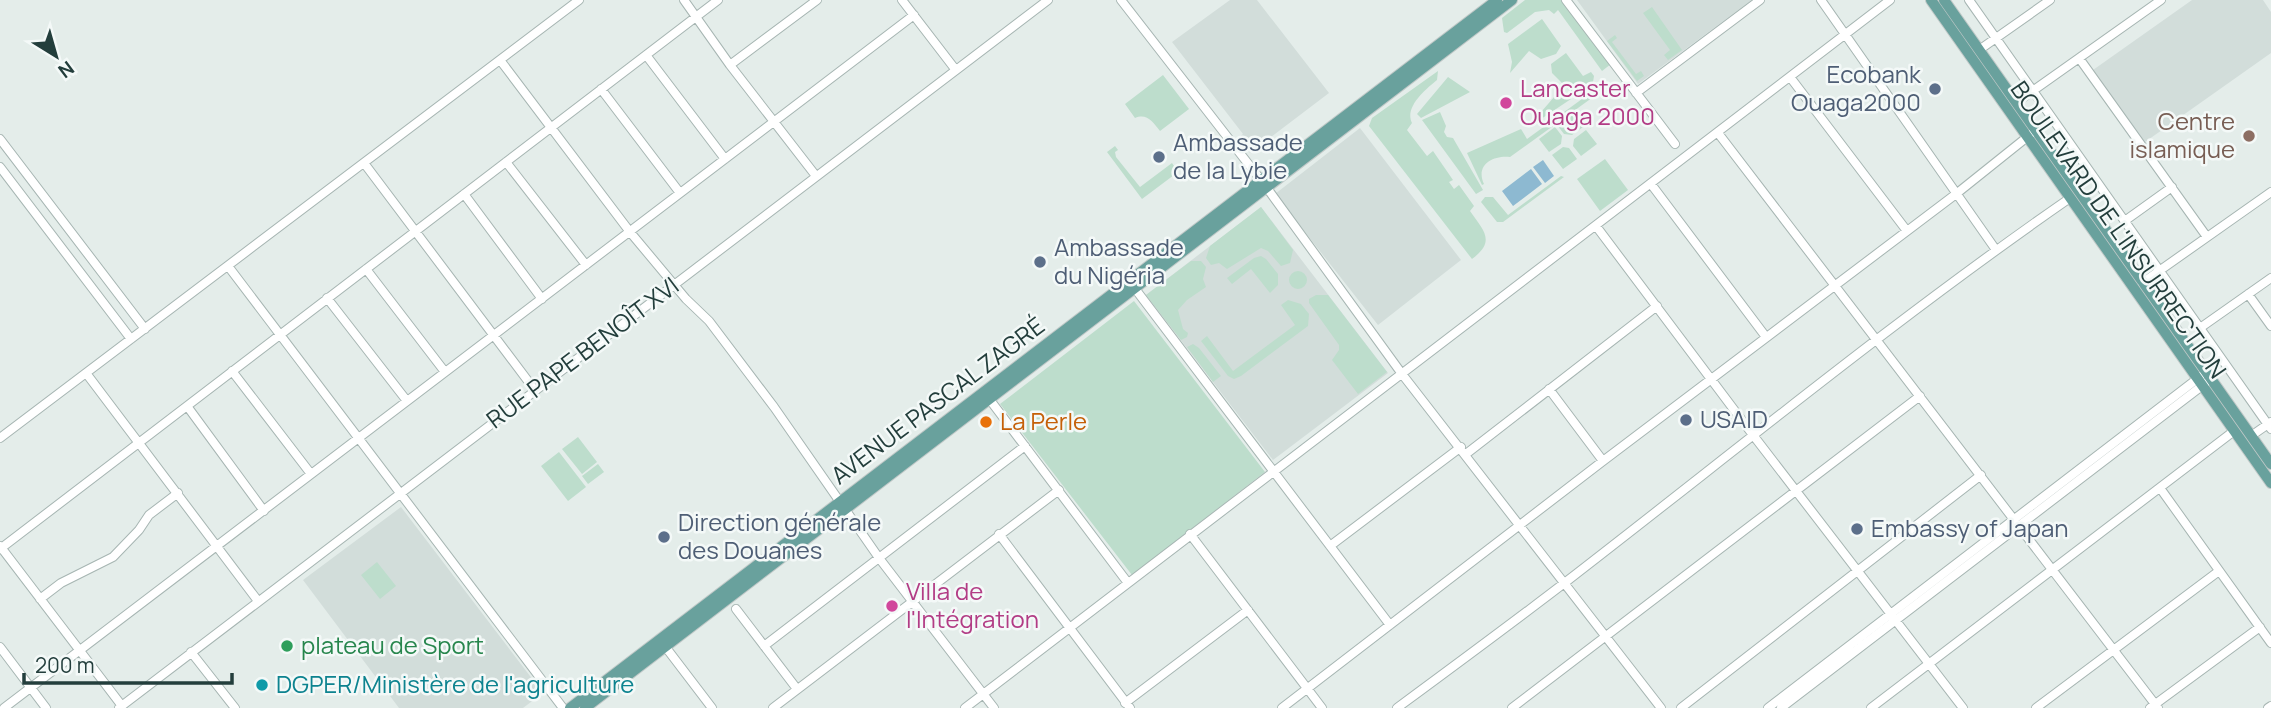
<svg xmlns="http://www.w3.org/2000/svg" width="2271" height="708" font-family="Manrope,sans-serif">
<rect width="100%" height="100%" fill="#e4edea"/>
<path fill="#d2ddda" d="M1230 0H1257L1329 93 1250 153 1238 138 1243 134 1172 42Z
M1577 0H1752L1638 84Z
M2192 0H2263L2271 12V53L2145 142 2093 70Z
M1360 128 1461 260 1378 325 1275 194Z
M1261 207 1388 373 1273 460 1146 295Z
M401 507 543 693 523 708H399L303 580Z"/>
<path fill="#bdddcc" d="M1525 0H1564L1611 64 1602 71 1558 10 1554 14 1549 10 1535 12 1507 33 1504 32 1502 18Z
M1652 7 1682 50 1668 60 1664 55 1670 50 1643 13Z
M1542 19 1561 46 1556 54 1541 59 1529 51 1510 73 1512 62 1508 44Z
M1615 35 1617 38 1612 42 1636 74 1641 71 1644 76 1637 81 1607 41Z
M1566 53 1583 76 1591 72 1594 76 1593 82 1575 96 1552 73 1551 64Z
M1438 71 1437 80C1426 89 1404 107 1412 123L1407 130 1427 156 1433 151 1453 180 1449 182 1454 189 1459 185 1474 206 1470 211C1484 231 1496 241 1472 259L1369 126 1372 118Z
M1163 75 1189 109 1160 131C1153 122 1147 113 1135 118L1125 104Z
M1448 77 1470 92 1421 118 1417 114Z
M1604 83 1607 87 1510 157C1493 155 1475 165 1484 184L1482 185 1467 153 1521 129 1527 139Z
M1561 89 1571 99 1538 121 1535 119Z
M1440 112 1446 126 1444 132 1447 137 1453 138 1483 190 1476 194 1422 120Z
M1574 113 1583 127 1572 135 1564 134 1557 125Z
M1555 127 1562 136 1561 144 1549 152 1539 139Z
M1586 130 1597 144 1581 156 1573 146 1574 139Z
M1115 146 1118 150 1115 152 1116 157 1140 187 1172 163 1178 172 1142 199 1107 152Z
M1563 147 1569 148 1577 159 1563 169 1552 155Z
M1605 159 1628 190 1600 211 1577 179Z
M1561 176 1564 177 1503 222H1497L1481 202 1485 197H1493L1508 215Z
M1261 207 1293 250 1290 263 1281 266 1268 251 1261 248 1227 269 1219 263 1211 265 1206 258 1210 246Z
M1261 256 1266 259 1278 274V285L1270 293 1251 269 1232 284 1227 278 1254 258Z
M1191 261H1201L1206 267 1203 279 1206 287 1187 300 1178 310 1183 329 1188 333 1187 337 1181 340 1146 295Z
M1289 280a9 9 0 1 1 18 0a9 9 0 1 1-18 0Z
M1316 295H1328L1387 372 1358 394 1332 360 1339 350V345L1309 303V299Z
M1288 300 1301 304 1309 314 1308 326 1241 376 1234 379 1228 376 1201 341 1207 336 1233 371 1295 325 1281 305Z
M1134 301 1265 472 1132 575 1000 404Z
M1193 344 1199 348 1221 376 1213 382 1187 347Z
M578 437 597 462 582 474 562 449Z
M559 452 586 487 568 501 541 466Z
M598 464 604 472 588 484 582 476Z
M377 562 396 586 380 599 361 575Z"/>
<path fill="#8db9d1" d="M1543 160 1554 176 1545 183 1533 167Z
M1531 169 1542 184 1513 206 1502 191Z"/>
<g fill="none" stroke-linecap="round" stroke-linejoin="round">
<g stroke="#a6b5b2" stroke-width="10">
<path id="minor" d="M684 0 730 65 816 176
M902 0 955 69
M1121 0 1267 188 1402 374 1661 708
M1566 0 1675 144
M1821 0 1996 250
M1969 0 2271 429
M1979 50 2050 0
M646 55 725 159
M2079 58 2207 237
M500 60 630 232 686 299 709 321 774 407 879 558 994 708
M730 65 817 0
M1790 77 1907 231
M601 89 680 193
M1636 93 1760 0
M2017 102 2161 0
M1718 133 2158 708
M0 139 145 329
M506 162 586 265
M364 163 534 389
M0 167 131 339
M1651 184 1766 337
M464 194 542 299
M2126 220 2172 187
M1596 226 1753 435 1963 708
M228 266 563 708
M366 269 445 372
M2142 283 2271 192
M1133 286 1390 625
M2248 294 2271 326
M327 298 407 401
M2200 328 2271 278
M232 371 311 474
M86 373 258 601
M1549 389 1603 461
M987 396 1128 583
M187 406 264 511
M2251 436 2271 422
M0 438 579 0
M1466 454 1657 306
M2160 488 2271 643
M999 534 1130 708
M1190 534 1322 708
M0 546 122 706
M1330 546 1461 447
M0 549 718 0
M40 599 61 583 113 557 139 530 149 515 178 493
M736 609 797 689
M664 645 712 708
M764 646 1025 446
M0 647 46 708
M191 652 235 708
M1125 703 1248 610
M4 708 914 15
M119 708 1048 0
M773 708 1059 490
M965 708 1890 0
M1282 708 1603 461 1956 194 2031 134
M1397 708C1454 666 1511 624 1567 581 1734 452 1897 318 2070 198
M1512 708 1920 396
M1681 708 1981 475
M1768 708 2201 376
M1781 708 2207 382
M1871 708 2234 431
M2036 708 2219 571
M2150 708 2260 627
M2268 708 2271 706"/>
</g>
<g stroke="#c1c9c8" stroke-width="12">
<path id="major" d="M1931 0 2271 483
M1944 0 2271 464
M570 708 1497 0
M585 708 1512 0"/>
</g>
<use href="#minor" stroke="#fff" stroke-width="8"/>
<use href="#major" stroke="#69a19d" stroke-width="10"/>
</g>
<g fill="#5c6f8a" stroke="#f4f9f8" stroke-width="2.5">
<circle cx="1935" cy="89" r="7"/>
<circle cx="1159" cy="157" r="7"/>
<circle cx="1040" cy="262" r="7"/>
<circle cx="1686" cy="420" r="7"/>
<circle cx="1857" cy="529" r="7"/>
<circle cx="664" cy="537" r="7"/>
</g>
<g fill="#d1479c" stroke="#f4f9f8" stroke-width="2.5">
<circle cx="1506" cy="103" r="7"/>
<circle cx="892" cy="606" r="7"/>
</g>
<circle fill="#8d6e63" stroke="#f4f9f8" stroke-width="2.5" cx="2249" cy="136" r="7"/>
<circle fill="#e8710a" stroke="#f4f9f8" stroke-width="2.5" cx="986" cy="422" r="7"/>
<circle fill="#2e9e5b" stroke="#f4f9f8" stroke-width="2.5" cx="287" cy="646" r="7"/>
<circle fill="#0f9aa8" stroke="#f4f9f8" stroke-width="2.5" cx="262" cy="685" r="7"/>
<g text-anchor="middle" stroke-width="5" stroke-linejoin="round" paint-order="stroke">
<g font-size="24" fill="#4e5e75" stroke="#f4f9f8" text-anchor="start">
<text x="1921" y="83" text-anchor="end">Ecobank<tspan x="1921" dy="28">Ouaga2000</tspan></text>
<text x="1173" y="151">Ambassade<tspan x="1173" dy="28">de la Lybie</tspan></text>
<text x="1054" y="256">Ambassade<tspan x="1054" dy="28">du Nigéria</tspan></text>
<text x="1700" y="428">USAID</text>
<text x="678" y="531">Direction générale<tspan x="678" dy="28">des Douanes</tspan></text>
<text x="1871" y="537">Embassy of Japan</text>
</g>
<g font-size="24" fill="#b23c85" stroke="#f4f9f8" text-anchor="start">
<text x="1520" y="97">Lancaster<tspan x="1520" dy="28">Ouaga 2000</tspan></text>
<text x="906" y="600">Villa de<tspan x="906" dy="28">l'Intégration</tspan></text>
</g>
<g font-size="24" fill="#785e54" stroke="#f4f9f8" text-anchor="end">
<text x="2235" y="130">Centre<tspan x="2235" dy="28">islamique</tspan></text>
</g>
<g font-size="24" fill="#233e3c" stroke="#f4f9f8">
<text transform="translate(2118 230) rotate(55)" y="8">BOULEVARD DE L'INSURRECTION</text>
<text transform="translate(583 353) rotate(-37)" y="8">RUE PAPE BENOÎT XVI</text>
<text transform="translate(938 401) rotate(-37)" y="8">AVENUE PASCAL ZAGRÉ</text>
</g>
<g font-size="24" fill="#c56008" stroke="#f4f9f8" text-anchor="start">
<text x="1000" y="430">La Perle</text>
</g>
<g font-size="24" fill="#27864d" stroke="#f4f9f8" text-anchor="start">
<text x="301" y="654">plateau de Sport</text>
</g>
<g font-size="24" fill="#0d838f" stroke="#f4f9f8" text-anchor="start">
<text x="276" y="693">DGPER/Ministère de l'agriculture</text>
</g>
</g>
<g transform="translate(56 56) rotate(143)" stroke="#f4f9f8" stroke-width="5" paint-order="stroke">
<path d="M0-5L12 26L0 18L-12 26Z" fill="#233e3c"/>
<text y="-10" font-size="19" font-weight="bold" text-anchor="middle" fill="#233e3c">N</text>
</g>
<path d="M24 673v10h208v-10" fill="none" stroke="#233e3c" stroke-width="3.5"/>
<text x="35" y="673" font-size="21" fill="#233e3c" stroke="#f4f9f8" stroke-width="5" paint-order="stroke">200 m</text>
</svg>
